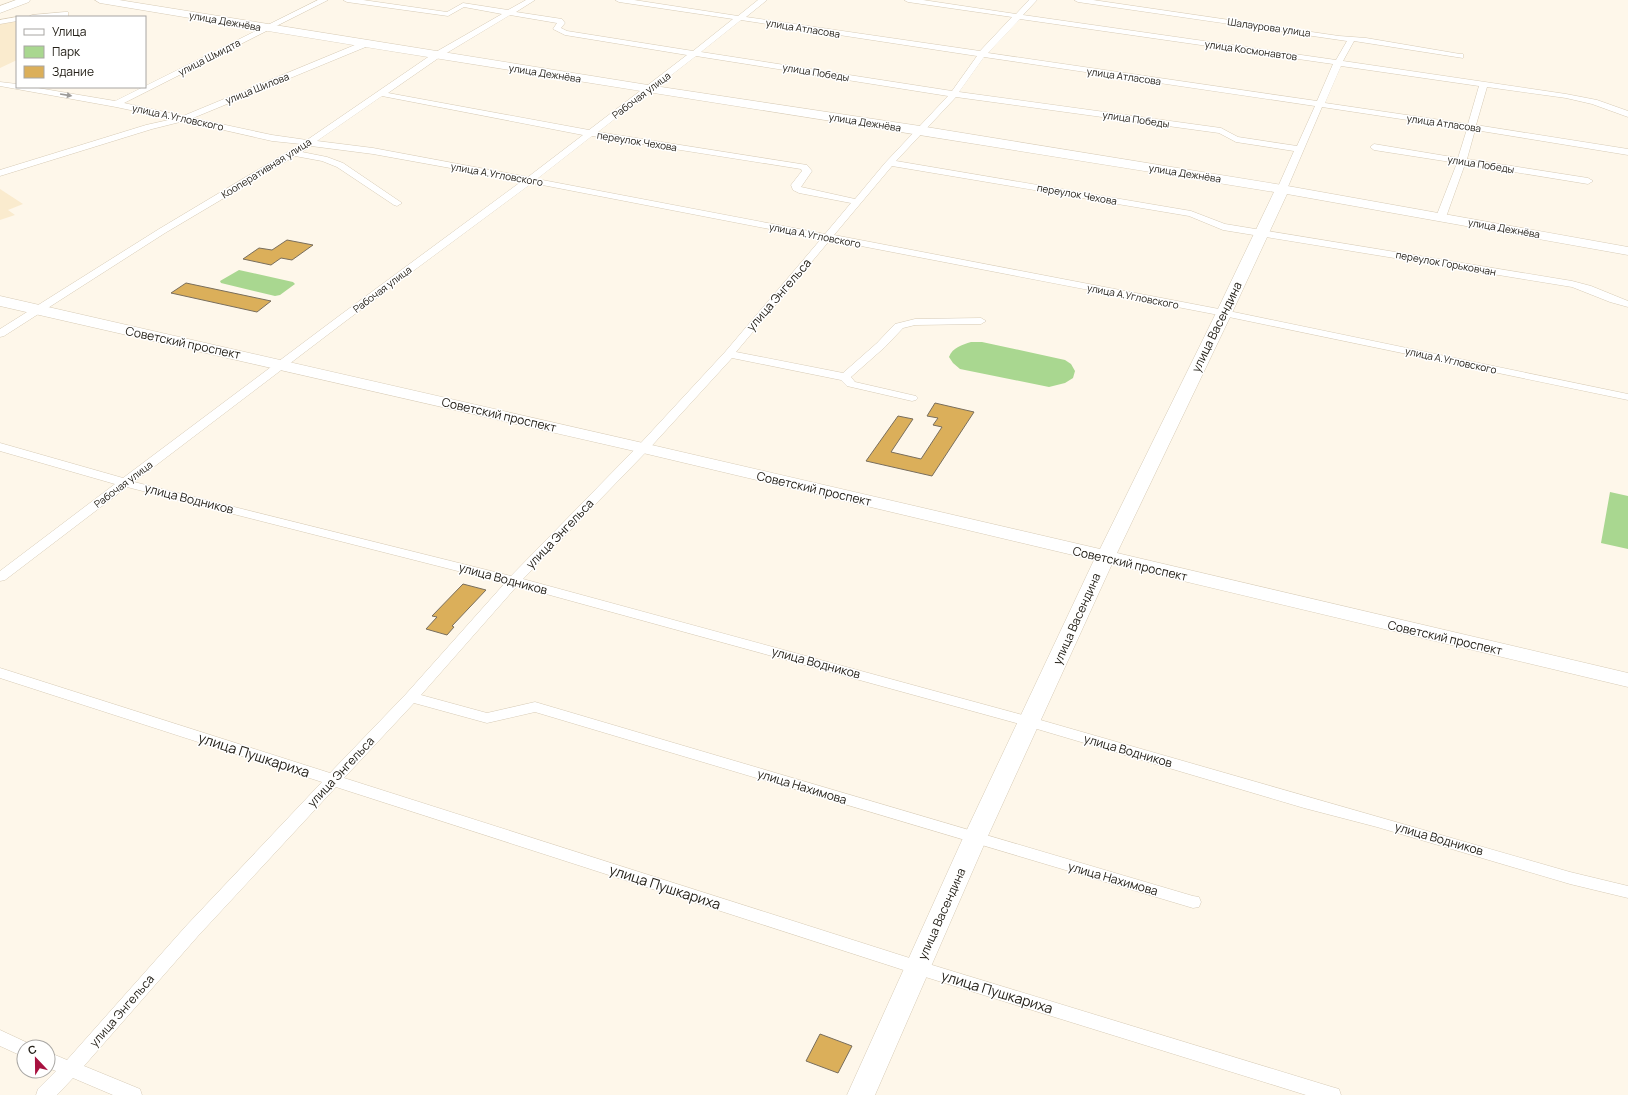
<svg xmlns="http://www.w3.org/2000/svg" width="1628" height="1095" font-family="Manrope,sans-serif">
<rect width="100%" height="100%" fill="#fef7ea"/>
<path fill="#faebce" d="M17 21V60L0 68V23Z
M0 189 23 204 8 210 15 215 0 220Z"/>
<path fill="#a9d790" d="M239 270 293 282 295 284 280 295 275 296 221 283 220 281Z
M971 342H982L1065 360 1071 364 1075 371 1073 378 1065 383 1049 387 960 369 953 363 949 357C953 347 962 345 971 342Z
M1610 492 1628 496V549L1601 543Z"/>
<path fill="#dbaf5a" stroke="#796e5c" d="M287 240 313 245 292 260 281 258 271 265 243 259 259 248 272 250Z
M186 283 271 301 257 312 171 293Z
M935 403 974 412 932 476 866 461 898 416 913 419 891 452 921 459 942 427 933 425 938 418 927 416Z
M463 584 486 590 452 626 454 627 447 635 426 629 437 617 432 616Z
M820 1034 852 1046 838 1073 806 1061Z"/>
<g fill="none" stroke-linecap="round" stroke-linejoin="round">
<g stroke="#d7cbb6" stroke-width="1">
<path id="street" d="M318 0H328L124 103 183 116 362 42H368V46L193 118 272 135 307 140 434 53 502 14 464 7 448 16 347 2 343 0H363L447 12 463 3 508 10 526 0H535L516 12 562 19 565 23 561 28 567 31 693 51 733 19 619 2 615 0H634L738 16 758 0H767L746 17 980 51 1012 17 908 2 904 0H923L1016 14 1029 0H1037L1023 15 1336 60 1347 41 1078 2 1074 0H1093L1339 36 1366 38 1460 54H1463V58L1354 41 1343 61 1566 94 1597 100 1628 111V117L1592 104 1566 98 1487 87 1476 125 1628 149V155L1475 130 1467 159 1588 178 1593 181 1588 184 1465 164 1446 217 1441 220 1436 217 1457 163 1374 150 1370 147 1374 144 1458 158 1467 129 1322 107 1287 189 1282 192 1277 189 1294 151 1236 142 1219 133 956 97 896 161 1191 211 1225 224 1572 281 1591 286 1628 301V307L1610 302 1572 287 1223 230 1189 216 892 166 834 235 1224 310 1628 394V400L1224 316 830 240 736 352 843 373 877 343 895 324 915 319 981 318 986 321 981 324 915 325 903 328 885 347 851 377 855 382 916 396 918 398 916 400 912 401 847 386 841 380 732 358 647 451 523 579 1030 717 1570 872 1628 886V898L1570 884 1377 827 1304 808 1027 726 517 586 421 695 487 713 535 702 1193 896 1199 897 1201 902 1199 907 1193 908 535 712 487 723 414 703 344 778 919 961 1332 1087 1339 1089 1341 1095H1306L919 975 336 787 198 936 84 1066 140 1089 142 1095H113L73 1078 57 1095H36L38 1089 56 1071 48 1068V1052L67 1060 186 926 322 782 0 678V668L330 773 406 694 505 583 127 487 5 580 0 581V571L115 484 0 451V443L123 478 339 316 522 181 373 154 311 146 302 152 327 157 343 163 402 203 397 206 394 205 337 167 322 161 295 156 165 233 4 336 0 337V329L159 229 301 144 272 141 184 121 152 129 0 176V170L146 125 173 119 116 107 0 86V82L17 84V87H32L115 101ZM510 15 557 23 553 29 565 35 687 55 589 130 388 93 440 57ZM1020 19 1333 64 1317 101 988 53ZM741 20 977 56 952 91 701 52ZM696 56 948 96 885 163 855 199 801 187 812 171 807 165 598 132ZM984 57 1315 106 1297 146 1238 137 1221 128 959 92ZM1341 66 1479 86 1468 124 1325 103ZM382 96 583 135 528 177 373 148 317 141ZM592 136 801 169 802 171 791 185 793 190 799 193 851 203 825 234 537 179ZM532 183 821 239 725 352 639 445 511 576 134 482 347 320Z
M65 12H68V16L28 17 32 15Z
M17 17V21L0 24V20Z
M0 1030 30 1044 32 1047H24V1057L0 1046Z"/>
</g>
<g stroke="#d7cbb6" stroke-width="1">
<path id="secondary" d="M16 0H30L29 2 0 13V6Z
M95 0H119L648 85 920 126 1282 185 1628 247V255L1287 194 1232 313 1117 553 1628 673V687L1112 564 987 838 875 1095H847L963 838 1094 560 643 453 0 306V296L643 443 1100 549 1216 313 1274 192C883 128 491 69 100 3Z"/>
</g>
<use href="#street" fill="#fff" fill-rule="evenodd"/>
<use href="#secondary" fill="#fff" fill-rule="evenodd"/>
</g>
<defs><path id="oneway-solid" d="M-6-.8H1V-3.2L6.5 0L1 3.2V.8H-6Z"/></defs>
<use fill="#9d9b98" href="#oneway-solid" transform="translate(66 95) rotate(9)"/>
<g text-anchor="middle" stroke-width="3" stroke-linejoin="round" paint-order="stroke">
<g font-size="10" fill="#252119" stroke="#fff">
<text transform="translate(225 21) rotate(10)" y="4">улица Дежнёва</text>
<text transform="translate(1269 27) rotate(8)" y="4">Шалаурова улица</text>
<text transform="translate(803 28) rotate(9)" y="4">улица Атласова</text>
<text transform="translate(1251 50) rotate(8)" y="4">улица Космонавтов</text>
<text transform="translate(209 57) rotate(-27)" y="4">улица Шмидта</text>
<text transform="translate(816 72) rotate(9)" y="4">улица Победы</text>
<text transform="translate(545 73) rotate(9)" y="4">улица Дежнёва</text>
<text transform="translate(1124 76) rotate(8)" y="4">улица Атласова</text>
<text transform="translate(257 88) rotate(-22)" y="4">улица Шилова</text>
<text transform="translate(641 95) rotate(-37)" y="4">Рабочая улица</text>
<text transform="translate(178 117) rotate(12)" y="4">улица А.Угловского</text>
<text transform="translate(1136 119) rotate(8)" y="4">улица Победы</text>
<text transform="translate(865 122) rotate(9)" y="4">улица Дежнёва</text>
<text transform="translate(1444 123) rotate(8)" y="4">улица Атласова</text>
<text transform="translate(637 141) rotate(9)" y="4">переулок Чехова</text>
<text transform="translate(1481 164) rotate(9)" y="4">улица Победы</text>
<text transform="translate(266 168) rotate(-32)" y="4">Кооперативная улица</text>
<text transform="translate(1185 173) rotate(9)" y="4">улица Дежнёва</text>
<text transform="translate(497 174) rotate(10)" y="4">улица А.Угловского</text>
<text transform="translate(1077 194) rotate(10)" y="4">переулок Чехова</text>
<text transform="translate(1504 228) rotate(10)" y="4">улица Дежнёва</text>
<text transform="translate(815 235) rotate(11)" y="4">улица А.Угловского</text>
<text transform="translate(1446 263) rotate(10)" y="4">переулок Горьковчан</text>
<text transform="translate(382 289) rotate(-37)" y="4">Рабочая улица</text>
<text transform="translate(1133 296) rotate(11)" y="4">улица А.Угловского</text>
<text transform="translate(1451 360) rotate(12)" y="4">улица А.Угловского</text>
<text transform="translate(123 484) rotate(-37)" y="4">Рабочая улица</text>
</g>
<g font-size="12" fill="#252119" stroke="#fff">
<text transform="translate(779 295) rotate(-49)" y="4">улица Энгельса</text>
<text transform="translate(1217 327) rotate(-64)" y="4">улица Васендина</text>
<text transform="translate(183 343) rotate(12)" y="4">Советский проспект</text>
<text transform="translate(499 415) rotate(13)" y="4">Советский проспект</text>
<text transform="translate(814 489) rotate(13)" y="4">Советский проспект</text>
<text transform="translate(189 499) rotate(14)" y="4">улица Водников</text>
<text transform="translate(560 534) rotate(-46)" y="4">улица Энгельса</text>
<text transform="translate(1130 564) rotate(13)" y="4">Советский проспект</text>
<text transform="translate(503 579) rotate(15)" y="4">улица Водников</text>
<text transform="translate(1077 619) rotate(-66)" y="4">улица Васендина</text>
<text transform="translate(1445 638) rotate(13)" y="4">Советский проспект</text>
<text transform="translate(816 663) rotate(15)" y="4">улица Водников</text>
<text transform="translate(1128 751) rotate(16)" y="4">улица Водников</text>
<text transform="translate(341 772) rotate(-47)" y="4">улица Энгельса</text>
<text transform="translate(802 787) rotate(17)" y="4">улица Нахимова</text>
<text transform="translate(1439 839) rotate(16)" y="4">улица Водников</text>
<text transform="translate(1113 879) rotate(16)" y="4">улица Нахимова</text>
<text transform="translate(942 914) rotate(-66)" y="4">улица Васендина</text>
<text transform="translate(122 1011) rotate(-49)" y="4">улица Энгельса</text>
</g>
<g font-size="14" fill="#252119" stroke="#fff">
<text transform="translate(254 755) rotate(18)" y="5">улица Пушкариха</text>
<text transform="translate(665 887) rotate(18)" y="5">улица Пушкариха</text>
<text transform="translate(997 992) rotate(17)" y="5">улица Пушкариха</text>
</g>
</g>
<rect x="16" y="16" width="130" height="72" fill="#ffffff" stroke="#a8a6a3"/>
<rect x="24" y="29" width="20" height="6" fill="#ffffff" stroke="#a8a6a3"/>
<text x="52" y="36" font-size="12" fill="#252119">Улица</text>
<rect x="24" y="46" width="20" height="12" fill="#a9d790" stroke="#a8a6a3"/>
<text x="52" y="56" font-size="12" fill="#252119">Парк</text>
<rect x="24" y="66" width="20" height="12" fill="#dbaf5a" stroke="#a8a6a3"/>
<text x="52" y="76" font-size="12" fill="#252119">Здание</text>
<g transform="translate(36 1059) rotate(338)"><circle r="19" fill="#ffffff" stroke="#a8a6a3"/>
<path d="M0-3L7 15L0 10L-7 15Z" fill="#a8113f"/>
<text y="-6" font-size="11" font-weight="bold" text-anchor="middle" fill="#252119">С</text>
</g>
</svg>
